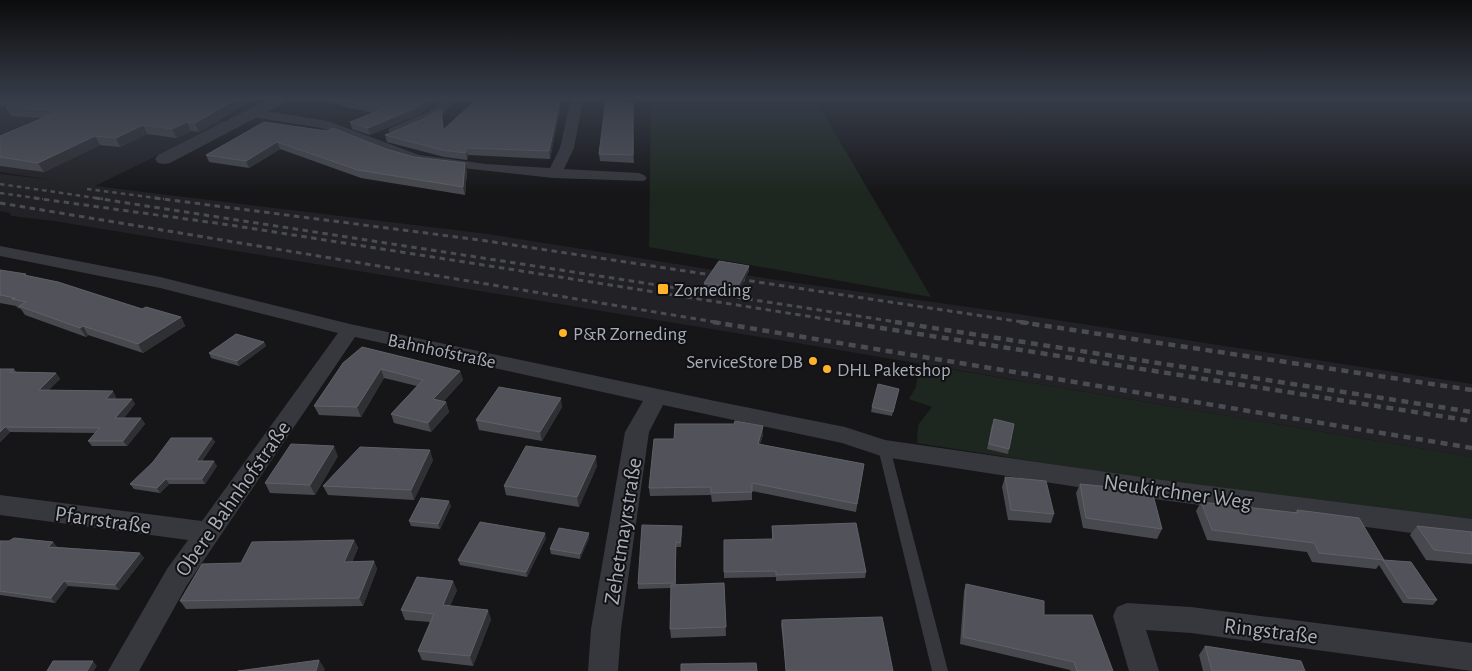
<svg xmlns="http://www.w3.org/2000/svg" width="1472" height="671" font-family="'Alegreya Sans',sans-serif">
<rect width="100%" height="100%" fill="#161618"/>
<path fill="#222226" d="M0 99 227 121 95 186 488 234 783 281 1018 314 1472 384V457L833 349 54 221 11 216 10 213 0 211V174L53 180 0 172Z"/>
<path fill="#1e271f" d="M651 99H815L931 297 649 247Z
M919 364 1472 457V522L1160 481 917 443 918 425 932 407 909 399 916 387Z"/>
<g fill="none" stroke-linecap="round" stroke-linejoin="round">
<path fill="#37383e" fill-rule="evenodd" d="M884 444 888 445 890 448 948 671H932L878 448 880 445Z"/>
<path fill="#37383e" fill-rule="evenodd" d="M444 99H457C443 119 418 129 395 135L388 131 390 128 428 112Z
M571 99H583L574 148 564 169 639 173 644 175 647 178 644 181 553 178 417 163 389 155 321 128 253 117 247 113 253 109 328 121 419 155 486 164 550 168 560 148Z
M0 246 160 277 350 324 715 401 845 427 885 440 1162 480 1472 519V541L1162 500 884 457 842 443 663 405 649 432 621 629 618 671H588L591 629 625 432 643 401 355 337 187 585 139 671H108L167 569 188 540 0 515V495L202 521 338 333 160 288 0 256Z
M1127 603 1191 607 1472 643V671L1191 633 1146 630 1159 671H1129L1113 616 1117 607Z"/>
<path fill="#37383e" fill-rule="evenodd" d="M269 99H288L286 102 170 163 164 164 158 163 155 159 158 155Z"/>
<path stroke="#4a4c53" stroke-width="2.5" stroke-dasharray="4.5 4" stroke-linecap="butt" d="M0 184 103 199
M87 189 164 199
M0 193 43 199"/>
<path stroke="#4a4c53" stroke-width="3" stroke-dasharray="5.5 4.5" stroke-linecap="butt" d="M34 198 230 225 851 323
M95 198 903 323
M155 198 480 240 1029 323
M0 203 721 323"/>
<path stroke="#4a4c53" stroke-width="4.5" stroke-dasharray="7 5.5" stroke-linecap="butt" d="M713 322 1472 448
M843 322 1472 421
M895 322 1472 412
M1020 322 1472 390"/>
</g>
<path fill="#47494e" d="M0 99H250L251 101 199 132 191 131 176 138 147 134 120 147 100 145 44 172 0 166V136L42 118 11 116 6 107 8 106 0 105Z
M310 99H440L420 114 370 135 352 129 350 122 374 113 341 106 340 104Z
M562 99 550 159 468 155 467 160 444 157 387 142 385 135 421 120 441 109 444 129Z
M606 99H627L626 103 633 102 634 163 600 161 599 154Z
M264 122 386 149 467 170 465 195 361 178 280 149 249 168 209 162 206 155Z
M749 266V271L737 293 704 288V283Z
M0 270 27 276 142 309 181 317 185 326 143 353 88 335 86 337 25 315 21 309 18 308 16 306 0 303Z
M264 342 266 346 239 366 211 358 209 353Z
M362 347 460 371 463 380 443 402H446L449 412 431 432 394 423 391 414 417 386 384 378 361 417 319 415 314 406Z
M0 369H14L16 372 56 373 60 379 48 390 116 397 115 399H132L135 404 124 418H141L145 424 127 446H92L88 441 95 433 10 432 0 442Z
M899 389 892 416 871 412 872 407Z
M562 407 542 441 479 430 476 420Z
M992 424 1009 449 1008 454 987 449Z
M763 426V435L760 444 864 464 856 512 752 491V500L712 502 711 495 650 496 649 488 674 439Z
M212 438 215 442 202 461 217 466 205 484H169L160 493 134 489 130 484Z
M338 456 315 495 270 493 265 483Z
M433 460 414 500 328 495 323 486Z
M597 466 579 507 506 495 504 486Z
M1005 477 1054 514 1051 523 1008 520 1002 487Z
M1080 484 1162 529 1157 539 1083 528 1076 493Z
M1201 502 1295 513 1297 510 1383 560 1437 600 1433 605 1403 603 1379 565 1376 569 1312 562 1307 552 1207 540 1196 511Z
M451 506 440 529 411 526 409 521Z
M772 526 866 572 865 578 776 581V577L724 578V540L772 539Z
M1417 526 1472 532V564L1426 560 1410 535Z
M682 531 681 547H676V585L724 583 726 636 671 638 670 629 671 588 638 589V584Z
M546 538 527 577 460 565 458 560Z
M589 538 580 559 551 554 550 549Z
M354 540 358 548 352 562 374 561 377 569 363 606 186 609 180 601 241 563Z
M0 541 53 542 57 547 140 553 144 558 119 590 68 586 55 603 0 595Z
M966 584 1044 615 1113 671H1071L1070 670 960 644 964 591Z
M457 590 450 606 491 619 473 666 422 660 418 651 430 622 405 620 401 610Z
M782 620 893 671H786L781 624Z
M1205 646 1305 671H1203L1199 655Z"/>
<path fill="#2f3034" d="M236 99H250L251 101 199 132 195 123Z
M429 99H440L420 114 370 135 368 128Z
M560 99H562L550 159 549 151Z
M623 99H627L622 110 621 103Z
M633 102V109L634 163 633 155Z
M441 109 445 137 443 130Z
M187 122 191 131 176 138 172 129Z
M143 125 147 134 120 147 116 138Z
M95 136 100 145 44 172 38 163Z
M277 142 280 149 249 168 246 161Z
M466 148 468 155 467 160 466 153Z
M465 163 467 170 465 195 463 187Z
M749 266V271L737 293V288Z
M181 317 185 326 143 353 138 344Z
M83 326 88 335 86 337 80 328Z
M264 342 266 346 239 366 237 361Z
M381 369 384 378 361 417 357 407Z
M460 371 463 380 436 409 433 399Z
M56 373 60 379 43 396 39 390Z
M113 391 116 397 109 404 106 399Z
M561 398 562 407 542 441 540 432Z
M132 399 135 404 119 424 115 418Z
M446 402 449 412 431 432 428 423Z
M141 418 145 424 127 446 123 441Z
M763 426V435L757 452 758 444Z
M5 427 10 432 0 442V432Z
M212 438 215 442 198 466 196 461Z
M334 446 338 456 315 495 310 485Z
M430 450 433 460 414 500 411 490Z
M596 456 597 466 579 507 577 497Z
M214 461 217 466 205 484 202 479Z
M166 479 169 484 160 493 157 488Z
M449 501 451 506 440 529 438 524Z
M545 533 546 538 527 577 526 572Z
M589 533V538L580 559V554Z
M354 540 358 548 348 570 344 562Z
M53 542 57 547H48Z
M140 553 144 558 119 590 115 585Z
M374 561 377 569 363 606 359 598Z
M64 581 68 586 55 603 51 598Z
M453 581 457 590 446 615 443 605Z
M488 610 491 619 473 666 470 656Z
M319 660 325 669 324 671H316Z
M93 661 97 666 94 671H87Z"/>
<path fill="#52535a" stroke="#5f6168" d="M23 99H236L195 123 187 122 172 129 143 125 116 138 95 136 38 163 0 157V136L60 111 6 107Z
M339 99H429L418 107 368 128 350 122 385 108Z
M477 99H560L549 151 466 148V153L442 150 385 135 421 120 441 109 443 130Z
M606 99H623L621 103 633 102V155L599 154Z
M264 122 327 131 333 128 386 149 414 157 465 163 463 187 358 170 277 142 246 161 206 155Z
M719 261 749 266 737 288 704 283Z
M0 270 26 274 24 275 58 282 142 309 146 307 181 317 138 344 83 326 80 328 19 306 26 302 12 299 15 298 0 295Z
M236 334 264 342 237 361 209 353Z
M362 347 460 371 433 399 446 402 428 423 391 414 423 380 381 369 357 407 314 406 343 363Z
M0 369H14L10 372 56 373 39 390 113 391 106 399H132L115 418H141L123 441H88L100 428 5 427 0 432Z
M878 384 899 389 893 412 872 407Z
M499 387 561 398 540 432 476 420Z
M994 419 1014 424 1009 449 989 444Z
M735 421 763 426 758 444 864 464 857 504 752 483V492L711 493V487L649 488 654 439H674L675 424H734Z
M171 438H212L196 461H214L202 479H166L157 488 130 484 153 462Z
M291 444 334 446 310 485 265 483Z
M526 446 596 456 577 497 504 486Z
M360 447 430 450 411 490 323 486Z
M1005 477 1046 481 1054 514 1011 510Z
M1080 484 1152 491 1162 529 1086 518Z
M421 498 449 501 438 524 409 521Z
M1201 502 1298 513 1297 510 1359 518 1384 560 1319 553 1314 543 1212 530Z
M480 522 545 533 526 572 458 560Z
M856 523 866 572 776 575V571L724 572V540L773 539 772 526Z
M642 525 682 526 680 543 676 542 675 583 638 584Z
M1417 526 1472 532V554L1434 550Z
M559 528 589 533 580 554 550 549Z
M14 538 53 542 48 547 140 553 115 585 64 581 51 598 0 591V541H9Z
M354 540 344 562 374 561 359 598 180 601 202 564 241 563 252 542Z
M1383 560 1411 562 1437 600 1408 598Z
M417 577 453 581 443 605 488 610 470 656 418 651 434 614 401 610Z
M724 583 726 627 670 629 671 585Z
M966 584 1044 601V615H1092L1113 671H1077L1074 662 963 637Z
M882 617 893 671H786L782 620Z
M1205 646 1301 661 1305 671H1212Z
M319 660 316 671H238Z
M53 661H93L87 671H47Z
M756 663 757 671H681V664Z"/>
<linearGradient id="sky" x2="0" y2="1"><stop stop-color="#0c0c0d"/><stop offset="0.51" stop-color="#363c48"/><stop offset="1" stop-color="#363c48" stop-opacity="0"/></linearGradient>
<rect width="1472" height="193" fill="url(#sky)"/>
<g fill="#ffb328" stroke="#111113" stroke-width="2">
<rect x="657" y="283" width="12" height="12" rx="2.5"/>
<circle cx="563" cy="333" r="5"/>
<circle cx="813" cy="361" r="5"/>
<circle cx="827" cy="369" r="5"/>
</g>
<g text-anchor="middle" stroke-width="4" stroke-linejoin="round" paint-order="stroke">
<g font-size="19" fill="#a7adb9" stroke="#111113" text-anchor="start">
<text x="674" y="296">Zorneding</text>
<text x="573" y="340">P&amp;R Zorneding</text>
<text x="803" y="368" text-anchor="end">ServiceStore DB</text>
<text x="837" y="376">DHL Paketshop</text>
</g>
<g font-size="19" fill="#a7adb9" stroke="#111113">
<text transform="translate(442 350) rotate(12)" y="7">Bahnhofstraße</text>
</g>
<g font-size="22" fill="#a7adb9" stroke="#111113">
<text transform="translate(1178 491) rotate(8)" y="8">Neukirchner Weg</text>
<text transform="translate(232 498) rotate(-55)" y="8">Obere Bahnhofstraße</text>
<text transform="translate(103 519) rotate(8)" y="8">Pfarrstraße</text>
<text transform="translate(622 531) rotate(-81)" y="8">Zehetmayrstraße</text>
<text transform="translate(1271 630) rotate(7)" y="8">Ringstraße</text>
</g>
</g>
</svg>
